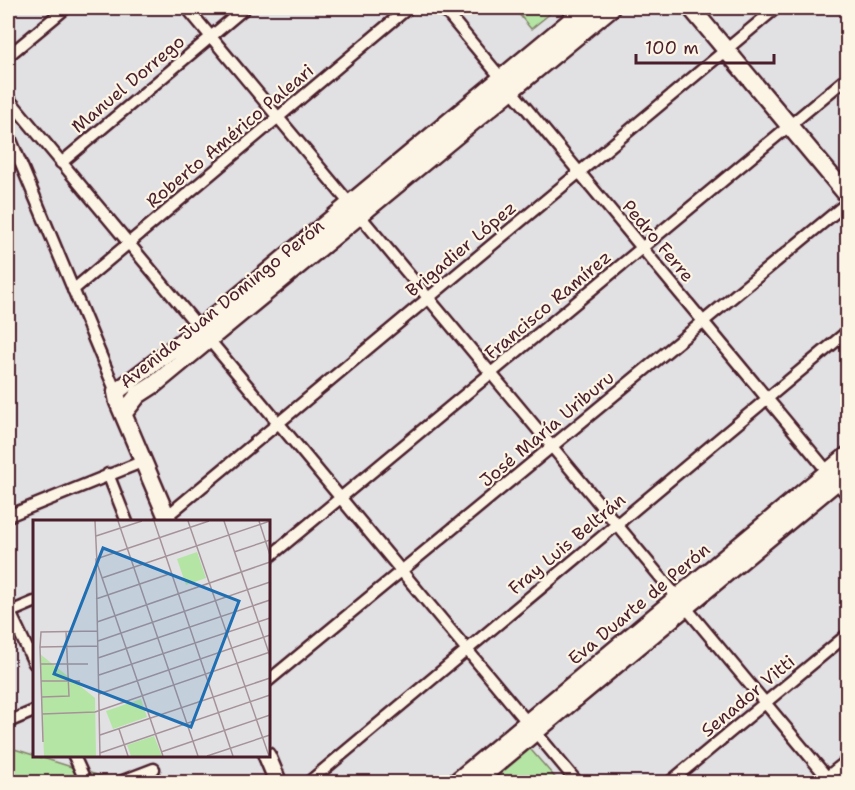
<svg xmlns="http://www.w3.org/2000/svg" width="855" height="790" font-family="'Shantell Sans',sans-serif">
<rect width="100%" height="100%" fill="#e1e0e3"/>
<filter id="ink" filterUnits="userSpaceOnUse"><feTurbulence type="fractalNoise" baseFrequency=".0167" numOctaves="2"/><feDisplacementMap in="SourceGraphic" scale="12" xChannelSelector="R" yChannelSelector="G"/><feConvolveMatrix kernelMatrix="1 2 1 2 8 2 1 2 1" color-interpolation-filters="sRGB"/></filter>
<g filter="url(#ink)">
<path fill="#b5e5a4" stroke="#808268" stroke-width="1.5" d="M514 8H557L531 29Z
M525 743 559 782H479Z
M8 747 119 782H8Z"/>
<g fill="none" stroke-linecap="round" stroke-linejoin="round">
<g stroke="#4a1f2b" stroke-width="15">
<path id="street" d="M187 8 831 782
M443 8 848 496
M8 56 66 8
M8 98 577 782
M8 133 116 392
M61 163 245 8
M73 290 408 8
M108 474 127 522
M8 516 144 461
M167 516 776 8
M268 558 848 77
M8 608 34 663
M8 613 34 602
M268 681 848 202
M8 722 34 711
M74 756 86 782
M120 782 154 769
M309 782 848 331
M670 782 848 634
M821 782 848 760"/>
</g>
<g stroke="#4a1f2b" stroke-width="21">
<path id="secondary" d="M691 8 848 196
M123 414 138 395 155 384 611 8
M169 522 118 402 116 392 200 328 586 8
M267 756 278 782
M456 782 848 455
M475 782 848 472"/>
</g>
<use href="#street" stroke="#fcf5e5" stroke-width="10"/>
<use href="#secondary" stroke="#fcf5e5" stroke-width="16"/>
</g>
</g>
<g text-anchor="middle" stroke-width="4.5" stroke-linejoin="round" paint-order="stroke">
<g font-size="18" fill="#4a1f2b" stroke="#fcf5e5">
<text transform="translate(128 84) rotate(-40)" y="6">Manuel Dorrego</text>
<text transform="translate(230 136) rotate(-40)" y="6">Roberto Américo Paleari</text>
<text transform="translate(658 241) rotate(50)" y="6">Pedro Ferre</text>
<text transform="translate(461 249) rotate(-40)" y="6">Brigadier López</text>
<text transform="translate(222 304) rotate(-39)" y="6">Avenida Juan Domingo Perón</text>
<text transform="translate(548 305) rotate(-40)" y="6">Francisco Ramírez</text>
<text transform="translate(547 429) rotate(-40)" y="6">José María Uriburu</text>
<text transform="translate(567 544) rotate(-40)" y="6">Fray Luis Beltrán</text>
<text transform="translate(639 604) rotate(-40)" y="6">Eva Duarte de Perón</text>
<text transform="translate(748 696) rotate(-40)" y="6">Senador Vitti</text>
</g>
</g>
<g transform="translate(33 520)">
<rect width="237" height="237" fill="#e1e0e3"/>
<path d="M164 32 173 58 153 65 144 39ZM7 134 62 178 63 236H11ZM108 179 114 197 80 209 73 191ZM121 216 129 236H98L94 225Z" fill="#b5e5a4"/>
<path fill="none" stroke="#a59399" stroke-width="1.5" d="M62 1 64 43 130 236M85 1 165 236M121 1 200 236M155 1 236 236M191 1 237 136M226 1 237 35M63 16 109 1M201 32 237 20M69 58 237 1M63 79 139 53M64 102 237 42M64 111 8 112 7 127 65 126M65 121 237 62M7 127 10 222M65 138 237 80M8 144H55M66 155 237 98M8 161H47M66 174 237 115M9 177 36 176 33 111M9 194 62 192 237 132M86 209 95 236M67 215 237 158M128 232 237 195M67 233 237 175M67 236 63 39 176 1M174 236 237 215"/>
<path fill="#1f6fb2" fill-opacity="0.15" stroke="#1f6fb2" stroke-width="3" d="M70 28 206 81 158 207 21 154Z"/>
<rect width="237" height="237" fill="none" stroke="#4a1f2b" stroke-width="3"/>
</g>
<rect width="855" height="790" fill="none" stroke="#fcf5e5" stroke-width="30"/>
<rect x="15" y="15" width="825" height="760" fill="none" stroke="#4a1f2b" stroke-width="2" filter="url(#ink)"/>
<path d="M636 54v9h138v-9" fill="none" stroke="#4a1f2b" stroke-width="3"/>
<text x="645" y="54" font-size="18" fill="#4a1f2b" stroke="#fcf5e5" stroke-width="4.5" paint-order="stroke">100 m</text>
</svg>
